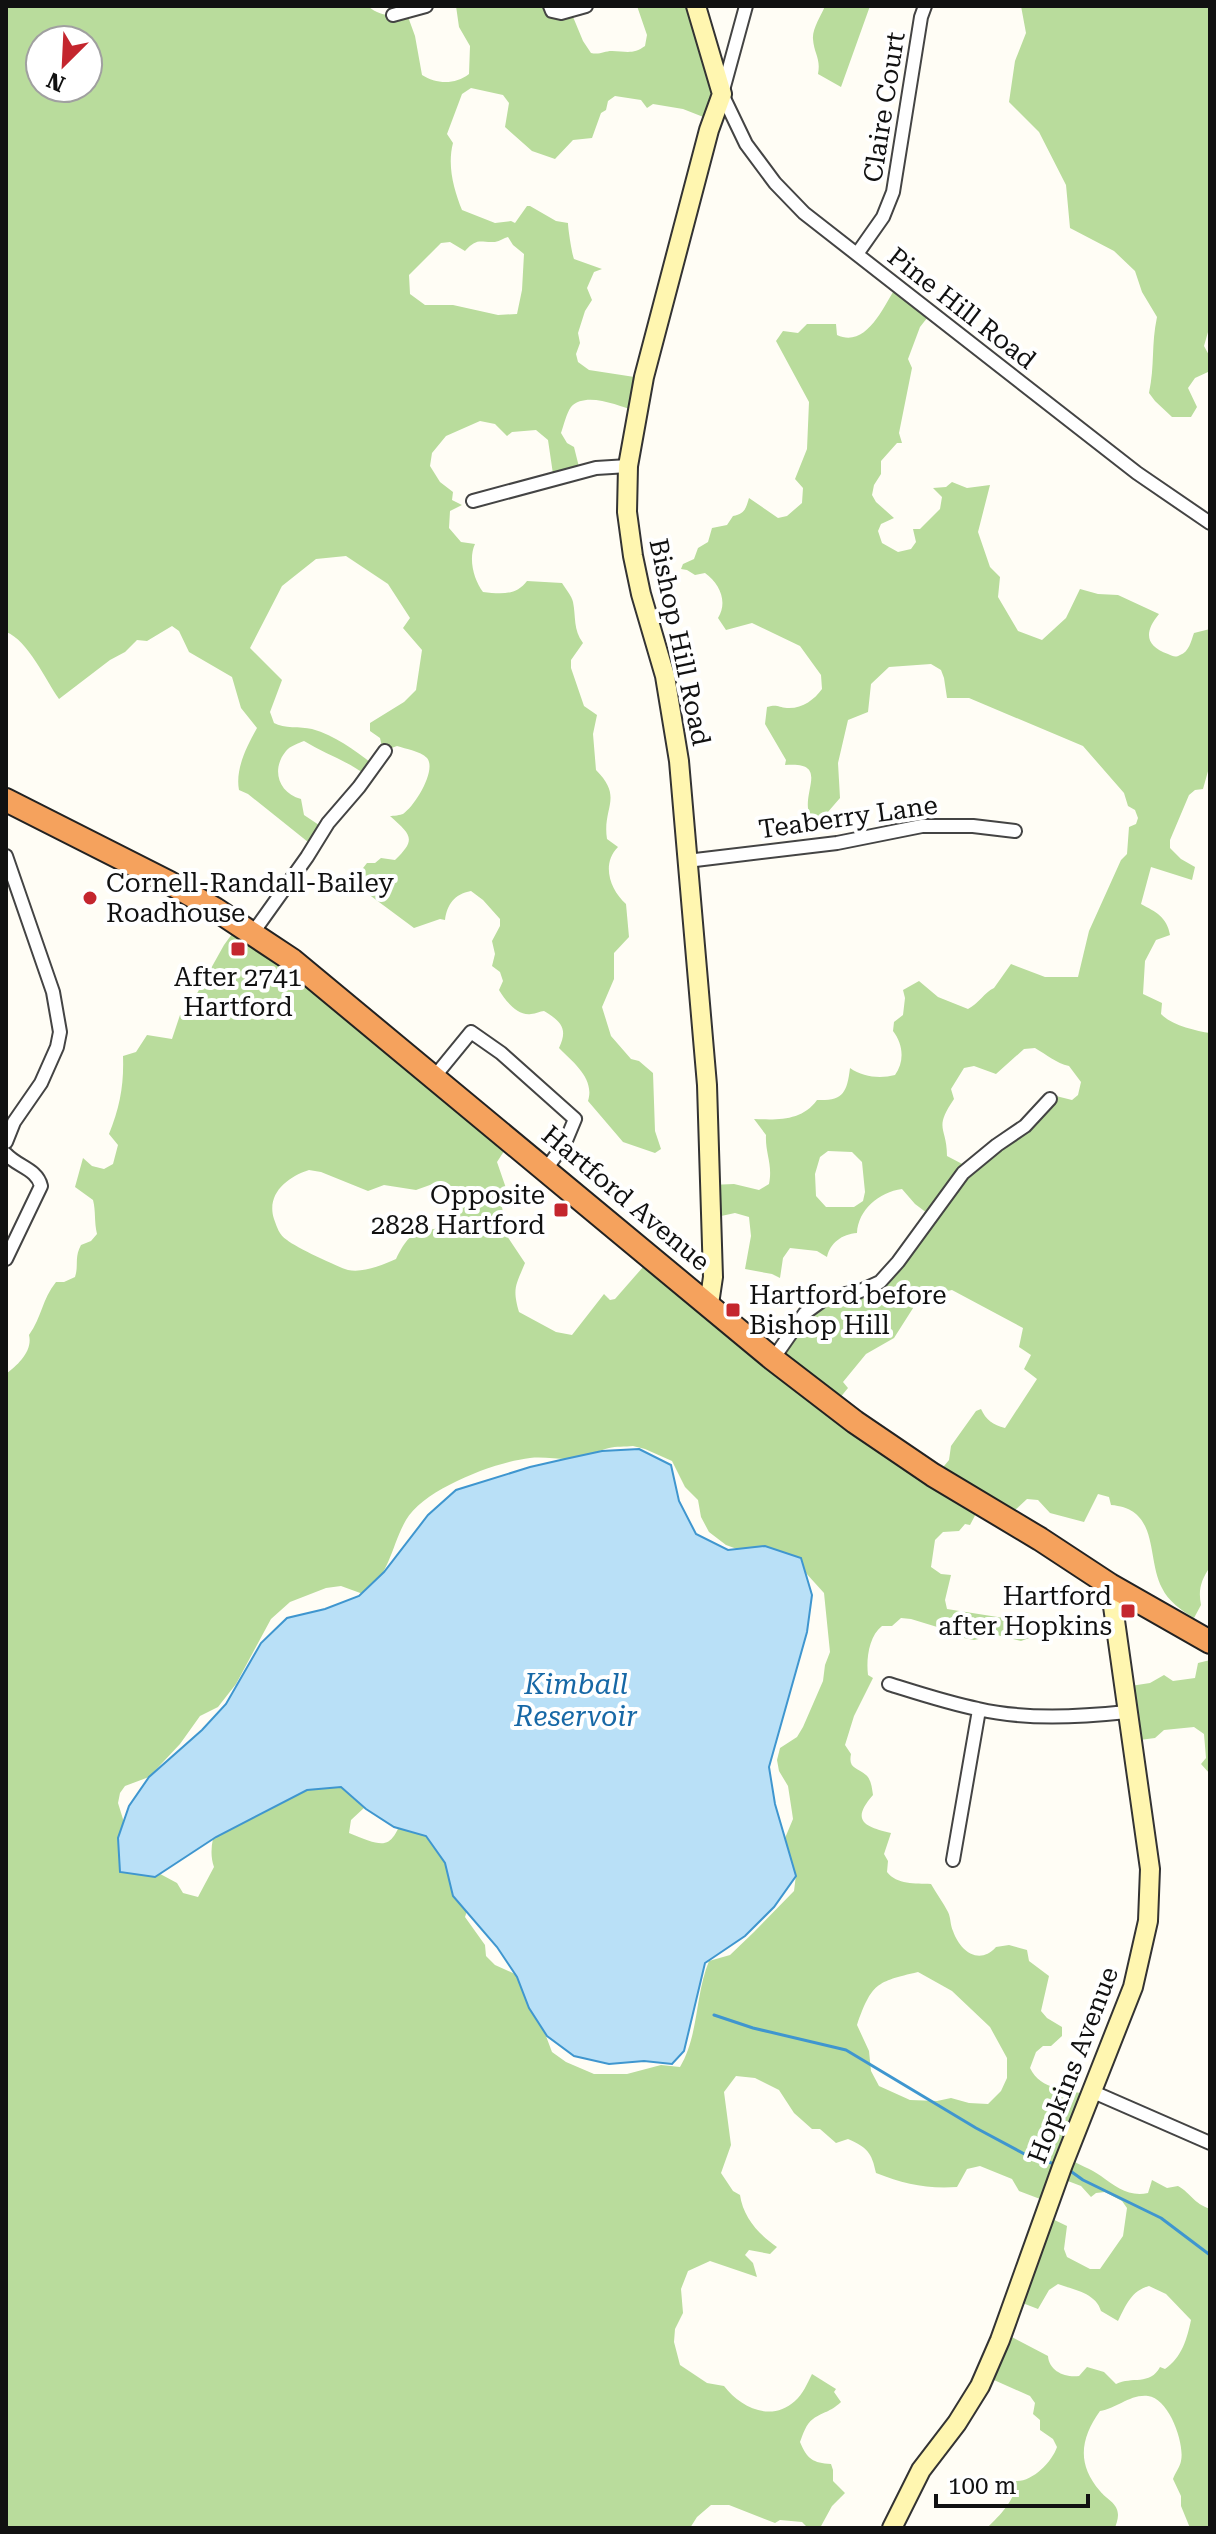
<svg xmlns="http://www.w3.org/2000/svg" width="1216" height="2534" font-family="'Roboto Serif',serif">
<rect width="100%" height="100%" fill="#fffdf5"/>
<path fill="#b9dc9c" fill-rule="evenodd" d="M6 6H368C380 17 393 16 407 14L415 36 422 75C436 84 455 85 469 74L470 46 459 27 456 6H549L571 12 583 41 591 53C600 55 604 51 612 51 625 51 633 55 645 46L647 35 637 6H695L722 94 711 120 683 109 653 104 647 108 641 100 615 96 608 101 606 110 601 113 592 138 573 140 555 159 532 151 505 127 509 103 503 95 471 88 462 94 447 134 453 143C447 166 454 190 462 210L495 223 511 221 515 223 527 206H530L556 221 568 223C568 229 572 254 574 259L602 269 594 272 587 288 592 300 585 311 578 333 580 343 576 354 578 362 589 370 641 378 636 411C618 406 586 391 571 407 566 414 564 425 561 433L567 443 574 447 580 471 553 474 548 440 536 430 512 432 507 436 495 424 480 421 446 436 432 453 430 466 440 482 453 492 452 500 462 505 450 511 449 528 461 542 475 544C468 559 474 580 483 592 500 594 516 596 527 581L562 583C565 588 572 596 573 602 576 616 573 630 583 643L571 660V668L584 706 597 715 593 734 596 770C624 798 602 807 607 839L618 847C601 864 610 890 626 904L629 937 614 953V979L602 1007 611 1036 631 1059 639 1061 653 1073 655 1131 661 1149 655 1153 623 1142 588 1101C595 1079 574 1063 559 1048 568 1029 562 1022 544 1011 540 1011 536 1014 531 1014 517 1016 505 1000 499 990L503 981 500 972 492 966 495 954 492 941 500 926V919L483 900 471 891C454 894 447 905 445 920L440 919 414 928 352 882 367 863H375L381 858 395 860C417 839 411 835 390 816 393 816 401 815 403 814 415 806 437 770 427 758 420 751 406 749 397 746L383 751 380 738 370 731V723L404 702 416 690 422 650 403 628 410 618 388 584 346 556 316 559 282 586 250 648 282 680 270 712 274 723C284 729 300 726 312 729 336 736 354 750 374 765L367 776C348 761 325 754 304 741 299 743 290 746 286 751 271 769 278 793 301 799L304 815 322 827 313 846 248 794 239 790C235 769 247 746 257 728L241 708 232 677 189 652 179 631 172 626 147 641 137 640 125 652 110 660 59 699C46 681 28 640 6 632ZM40 40H88V88H40ZM508 237 513 245 524 254 522 290 517 314 498 315 453 305H425L410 294 409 275 441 243 450 242 465 251C478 237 480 243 495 242 500 241 504 238 508 237Z
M825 6H870L841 87 818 74C821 58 814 54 813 39 812 29 821 16 825 6Z
M1021 6H1210V325L1204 346 1210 357 1208 372 1195 378 1188 388 1197 407 1191 417H1172L1155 401 1149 393C1155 365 1151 345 1157 317L1142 292 1135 271 1114 251 1070 228 1066 185 1039 132 1009 102 1015 61 1026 33Z
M896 287 931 313 920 327 908 359 912 368 899 433 902 443H897L881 461V474L874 485 872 495 876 502 894 518 881 524 878 531 882 543 898 552 911 549 916 542 913 529H920L940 509 942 497 933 488 946 487 952 482 967 488 990 485 978 532 990 567 1000 577 998 597 1018 631 1042 640 1066 618 1080 589 1098 594 1118 595 1159 614C1144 632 1145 646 1168 654 1173 656 1175 658 1180 655 1189 652 1191 641 1194 633L1210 629V764L1203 789 1195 790 1189 795 1170 840V848L1181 859 1195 867 1192 880 1151 867 1141 904C1156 912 1167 917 1170 935L1156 940 1145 961 1143 994 1162 1003 1161 1014C1171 1025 1196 1031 1210 1033V1567C1201 1580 1198 1590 1201 1605L1194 1618C1182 1611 1168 1601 1162 1588 1146 1557 1160 1509 1111 1505L1109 1497 1098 1494 1084 1522 1050 1513 1038 1500 1027 1499 1013 1512 980 1506 970 1525 965 1524 959 1531 943 1532 935 1540 931 1567 941 1574 951 1575 945 1600 947 1609 1035 1623 1038 1625 1032 1627 1030 1632 1032 1637 1021 1641 997 1635 974 1640 959 1637 947 1630 911 1619 901 1618 892 1626H882C869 1636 866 1659 868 1675L873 1678 854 1716 845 1745 851 1754C848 1769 857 1767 866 1775 871 1779 872 1788 873 1795 850 1821 865 1827 891 1833L884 1854 888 1861 887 1872C897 1885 915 1883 931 1884 936 1893 943 1902 948 1912 951 1918 950 1925 953 1931 960 1951 979 1966 996 1947L1009 1945 1027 1950 1029 1961 1049 1976 1041 2011 1047 2018 1062 2027V2036L1051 2046H1043L1036 2052 1030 2068C1041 2091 1067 2089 1089 2095L1066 2158C1078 2164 1091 2169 1101 2176 1116 2187 1129 2197 1148 2193L1152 2180 1167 2188 1178 2186C1192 2194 1193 2203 1210 2209V2528H1190L1181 2506V2496L1173 2479C1175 2473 1180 2467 1181 2461 1185 2444 1169 2398 1148 2396 1130 2394 1116 2409 1100 2411 1081 2438 1076 2463 1100 2491 1106 2499 1118 2503 1118 2515 1118 2520 1116 2524 1115 2528H987C1000 2515 1016 2500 1016 2481 1032 2482 1052 2462 1057 2447L1053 2439 1040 2430V2420L1033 2414 1035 2403 1030 2396 985 2376 1004 2333 1048 2356C1049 2371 1065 2378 1079 2376L1087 2367 1104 2372 1116 2384C1132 2376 1150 2386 1160 2367L1165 2369C1182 2357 1187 2339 1191 2320L1166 2294 1149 2286C1131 2291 1126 2305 1118 2321L1101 2311C1096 2293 1074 2290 1058 2284L1049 2290 1038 2309 1015 2300 1044 2215 1067 2226 1064 2249 1067 2257 1090 2269H1100L1123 2236 1127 2208 1122 2201 1105 2192 1096 2193 1091 2197 1081 2186 1060 2178 1048 2202 1019 2191 1012 2179 980 2166 967 2169 957 2187C926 2189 904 2184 876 2173 872 2153 867 2147 848 2139L836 2143 820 2129H812L794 2113 779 2090 755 2078 736 2076 724 2092 731 2145 721 2173 733 2191 740 2195C743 2217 759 2235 777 2247L770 2254 749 2250 745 2255 753 2263 757 2277 710 2261 688 2271 681 2289 683 2313 675 2329 674 2342 680 2365 707 2383 724 2386C740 2407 771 2423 795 2401 803 2394 807 2384 812 2374L836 2389 834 2392 841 2402C829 2413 824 2411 813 2419 806 2424 803 2434 800 2442 807 2459 813 2463 831 2464L833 2470V2481L845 2493 832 2506 820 2528H808L802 2522 780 2520 775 2523 729 2505H711L697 2517 690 2528H6V1374C18 1365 33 1351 29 1335 42 1317 42 1299 56 1282H64L75 1277C79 1265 74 1258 81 1245L91 1241 97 1234C94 1221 96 1212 93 1200L75 1187 83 1158 92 1166 104 1169 113 1164 118 1145 109 1134C120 1107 124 1085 123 1056L136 1052 147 1035 172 1039 180 1015H185L224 945 240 923 510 1142 497 1162 507 1191 502 1207 507 1236 525 1263C516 1285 512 1288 519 1312L556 1332 572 1335 604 1294 610 1300 615 1299 650 1259 768 1356 806 1312 879 1283 931 1216 915 1204 902 1189C879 1192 858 1210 857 1233 842 1234 830 1243 827 1257L817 1251 790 1248 783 1258 780 1278 772 1274 745 1269 751 1236 749 1217 735 1213 712 1218 710 1185 734 1184 759 1190 769 1184C773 1164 765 1153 766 1135L754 1119C778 1120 802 1121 817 1100 843 1101 847 1093 850 1068 863 1077 880 1079 895 1075 905 1061 903 1044 893 1031L894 1022 903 1015 905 998 903 990 919 981 938 997 968 1009C978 1004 985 992 994 988L1011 964 1045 977H1078L1089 931 1121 860 1127 854 1129 827 1136 824 1138 818 1135 810 1128 806 1124 793 1083 746 969 698H947L944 678 941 670 931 664 889 667 871 684 868 712 848 720 838 763 840 798 821 820 809 813C802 791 830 761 785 765L786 760 765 724 767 707C777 704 778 707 787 708 802 709 814 700 822 689L821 675 800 646 752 623 726 630 718 618C728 602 720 584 705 573L695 575 687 570 681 569 683 564 694 559 698 548 708 542 712 528 727 525 733 516C745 514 746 508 749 498L778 518 787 516 802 503 803 488 795 479 807 449 809 402 776 341 783 331 798 333 807 324H836L837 335C866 349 884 306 896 287ZM1035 1048C1047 1055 1056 1063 1069 1066L1081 1082 1078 1095 1072 1100 1056 1096 1050 1099 968 1167 947 1156C947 1126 933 1130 954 1099L951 1089 964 1068 974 1066 996 1074 1024 1049ZM828 1151 852 1152 862 1162 865 1192 863 1201 854 1207H826L816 1196 815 1174 820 1157ZM309 1170 321 1172 368 1191 384 1185 416 1190 441 1181 447 1186 459 1210 455 1221C421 1239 416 1219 396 1259 382 1265 364 1273 348 1270 338 1267 295 1247 287 1240 279 1235 277 1227 274 1219 266 1194 287 1177 309 1170ZM952 1290 1023 1328 1019 1347 1031 1355 1024 1369 1037 1379 1005 1428C993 1425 986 1420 981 1409L976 1411 951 1446 949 1460 935 1477 834 1405 848 1388 843 1382 866 1354 894 1338 915 1305 929 1295ZM633 1446 645 1449 672 1461 685 1487 698 1500 701 1517 709 1532 726 1545 737 1549 795 1561 824 1593 830 1652 825 1665 823 1681 803 1727 797 1737 780 1748 777 1760 779 1771 788 1786 792 1812 793 1819 780 1850 788 1874 796 1875 794 1891 754 1932 730 1955 709 1961C695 1995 699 2035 680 2067L661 2065 627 2074H594L566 2062 552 2052 526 1983 515 1974 495 1965 486 1956 485 1945 465 1917 469 1905 421 1817 406 1809C391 1850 388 1849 349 1833L351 1820 365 1807 322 1767 227 1800C219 1822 206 1844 214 1867L198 1897 183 1893 177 1883 136 1861 118 1803 120 1793 125 1786 149 1777 180 1744 200 1716 218 1707 236 1684 271 1619 290 1602 326 1588 341 1586 363 1594C390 1576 391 1546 406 1520 424 1489 495 1462 530 1458 546 1456 564 1461 579 1458 589 1456 599 1450 609 1448 616 1446 625 1447 633 1446ZM918 1972 952 1991 990 2027 1007 2058V2078L1001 2091 988 2104 969 2103 951 2098 937 2101 910 2100 879 2086 871 2071 869 2051 857 2025C872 1983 876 1982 918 1972Z
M1210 1660V1774L1201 1764 1206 1758 1204 1734 1194 1727 1164 1730 1155 1738 1132 1741 1124 1687 1150 1683 1164 1675 1173 1681 1195 1678 1198 1663Z"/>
<path fill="#b9e0f7" stroke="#3f96cf" stroke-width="2" d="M639 1449 671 1465 679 1501 696 1534 728 1550 765 1546 801 1558 812 1595 807 1632 769 1767 775 1804 796 1876 774 1907 745 1936 705 1963 684 2051 672 2064 644 2061 609 2064 574 2056 547 2036 529 2008 517 1977 497 1947 453 1896 445 1863 426 1836 394 1827 366 1809 341 1787 307 1790 216 1837 155 1877 120 1872 118 1838 129 1806 149 1777 202 1730 226 1704 261 1643 287 1618 325 1609 359 1596 384 1572 428 1515 456 1490 530 1467 565 1459 602 1451Z"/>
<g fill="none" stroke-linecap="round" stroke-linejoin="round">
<path stroke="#3f96cf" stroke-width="3" d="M714 2015 753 2028 846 2050 976 2128 1030 2157 1055 2164
M1069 2170 1083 2180 1161 2218 1210 2255"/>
<g stroke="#444" stroke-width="16">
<path id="street" d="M550 6 552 11 561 13 586 6
M746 6 722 94 746 144 775 183 804 213 1137 473 1210 523
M393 15 426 6
M857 254 883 217 893 192 921 17 925 6
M473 501 596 468 628 466
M6 856 53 992 60 1032 57 1047 41 1083 14 1122 6 1142
M687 861 837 843 922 826H973L1015 831
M252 934 307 857 328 823 359 787 385 751
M435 1076 471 1032 501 1053 575 1119 565 1143 546 1169
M6 1154C18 1167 37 1169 41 1186L6 1259
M773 1359 805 1313 827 1297 858 1292 880 1282 898 1262 963 1173 997 1145 1025 1126 1050 1099
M889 1684C918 1693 948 1703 978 1709 1026 1720 1078 1717 1127 1712
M953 1860 979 1710
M1091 2091 1210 2143"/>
</g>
<g stroke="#333" stroke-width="22">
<path id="secondary" d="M696 6 722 94 709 130 644 377 628 466 627 512 633 556 641 594 665 676 679 761 707 1085 713 1277 709 1304
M892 2528 921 2470 957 2423 980 2386 1000 2340 1062 2167 1133 1987 1148 1921 1150 1869 1110 1585"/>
</g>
<g stroke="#222" stroke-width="26">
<path id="highway" d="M6 800 168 882 215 909 292 960 773 1359 855 1422 933 1475 1040 1539 1110 1585 1210 1642"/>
</g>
<use href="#street" stroke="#fff" stroke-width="12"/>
<use href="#secondary" stroke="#fff6b0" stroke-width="18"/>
<use href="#highway" stroke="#f5a25d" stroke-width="22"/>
</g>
<g fill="#c4262e" stroke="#fff" stroke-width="3">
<circle cx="90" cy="898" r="8"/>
<rect x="230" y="941" width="16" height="16" rx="4"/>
<rect x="553" y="1202" width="16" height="16" rx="4"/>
<rect x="725" y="1302" width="16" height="16" rx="4"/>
<rect x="1120" y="1603" width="16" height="16" rx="4"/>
</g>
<g text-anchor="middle" stroke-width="8" stroke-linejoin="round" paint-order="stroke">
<g font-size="26" fill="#111" stroke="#fff">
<text transform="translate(884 107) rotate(-81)" y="9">Claire Court</text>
<text transform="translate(962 308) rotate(38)" y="9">Pine Hill Road</text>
<text transform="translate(680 642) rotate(78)" y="9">Bishop Hill Road</text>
<text transform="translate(848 817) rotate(-8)" y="9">Teaberry Lane</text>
<text transform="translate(626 1198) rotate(40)" y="9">Hartford Avenue</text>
<text transform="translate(1073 2065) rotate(-69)" y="9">Hopkins Avenue</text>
</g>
<g font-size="26" fill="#111" stroke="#fff" text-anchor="start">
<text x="106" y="892">Cornell-Randall-Bailey<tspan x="106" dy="30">Roadhouse</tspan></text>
<text x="238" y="986" text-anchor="middle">After 2741<tspan x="238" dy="30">Hartford</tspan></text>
<text x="545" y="1204" text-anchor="end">Opposite<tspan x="545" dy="30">2828 Hartford</tspan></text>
<text x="749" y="1304">Hartford before<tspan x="749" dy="30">Bishop Hill</tspan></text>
<text x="1112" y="1605" text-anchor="end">Hartford<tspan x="1112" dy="30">after Hopkins</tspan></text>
</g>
<g font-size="28" font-style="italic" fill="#1768a6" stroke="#fff">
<text x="576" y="1694">Kimball<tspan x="576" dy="32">Reservoir</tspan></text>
</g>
</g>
<rect width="1216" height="2534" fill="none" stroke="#111111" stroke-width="16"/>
<g transform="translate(64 64) rotate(204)"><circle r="38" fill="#ffffff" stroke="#a0a0a0" stroke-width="2"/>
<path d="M0-6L14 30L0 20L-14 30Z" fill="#c4262e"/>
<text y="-12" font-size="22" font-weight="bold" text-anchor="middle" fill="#111111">N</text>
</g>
<path d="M936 2494v12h152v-12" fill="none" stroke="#111111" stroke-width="4"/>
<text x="948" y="2494" font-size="24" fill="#111111" stroke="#ffffff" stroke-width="6" paint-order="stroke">100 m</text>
</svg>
